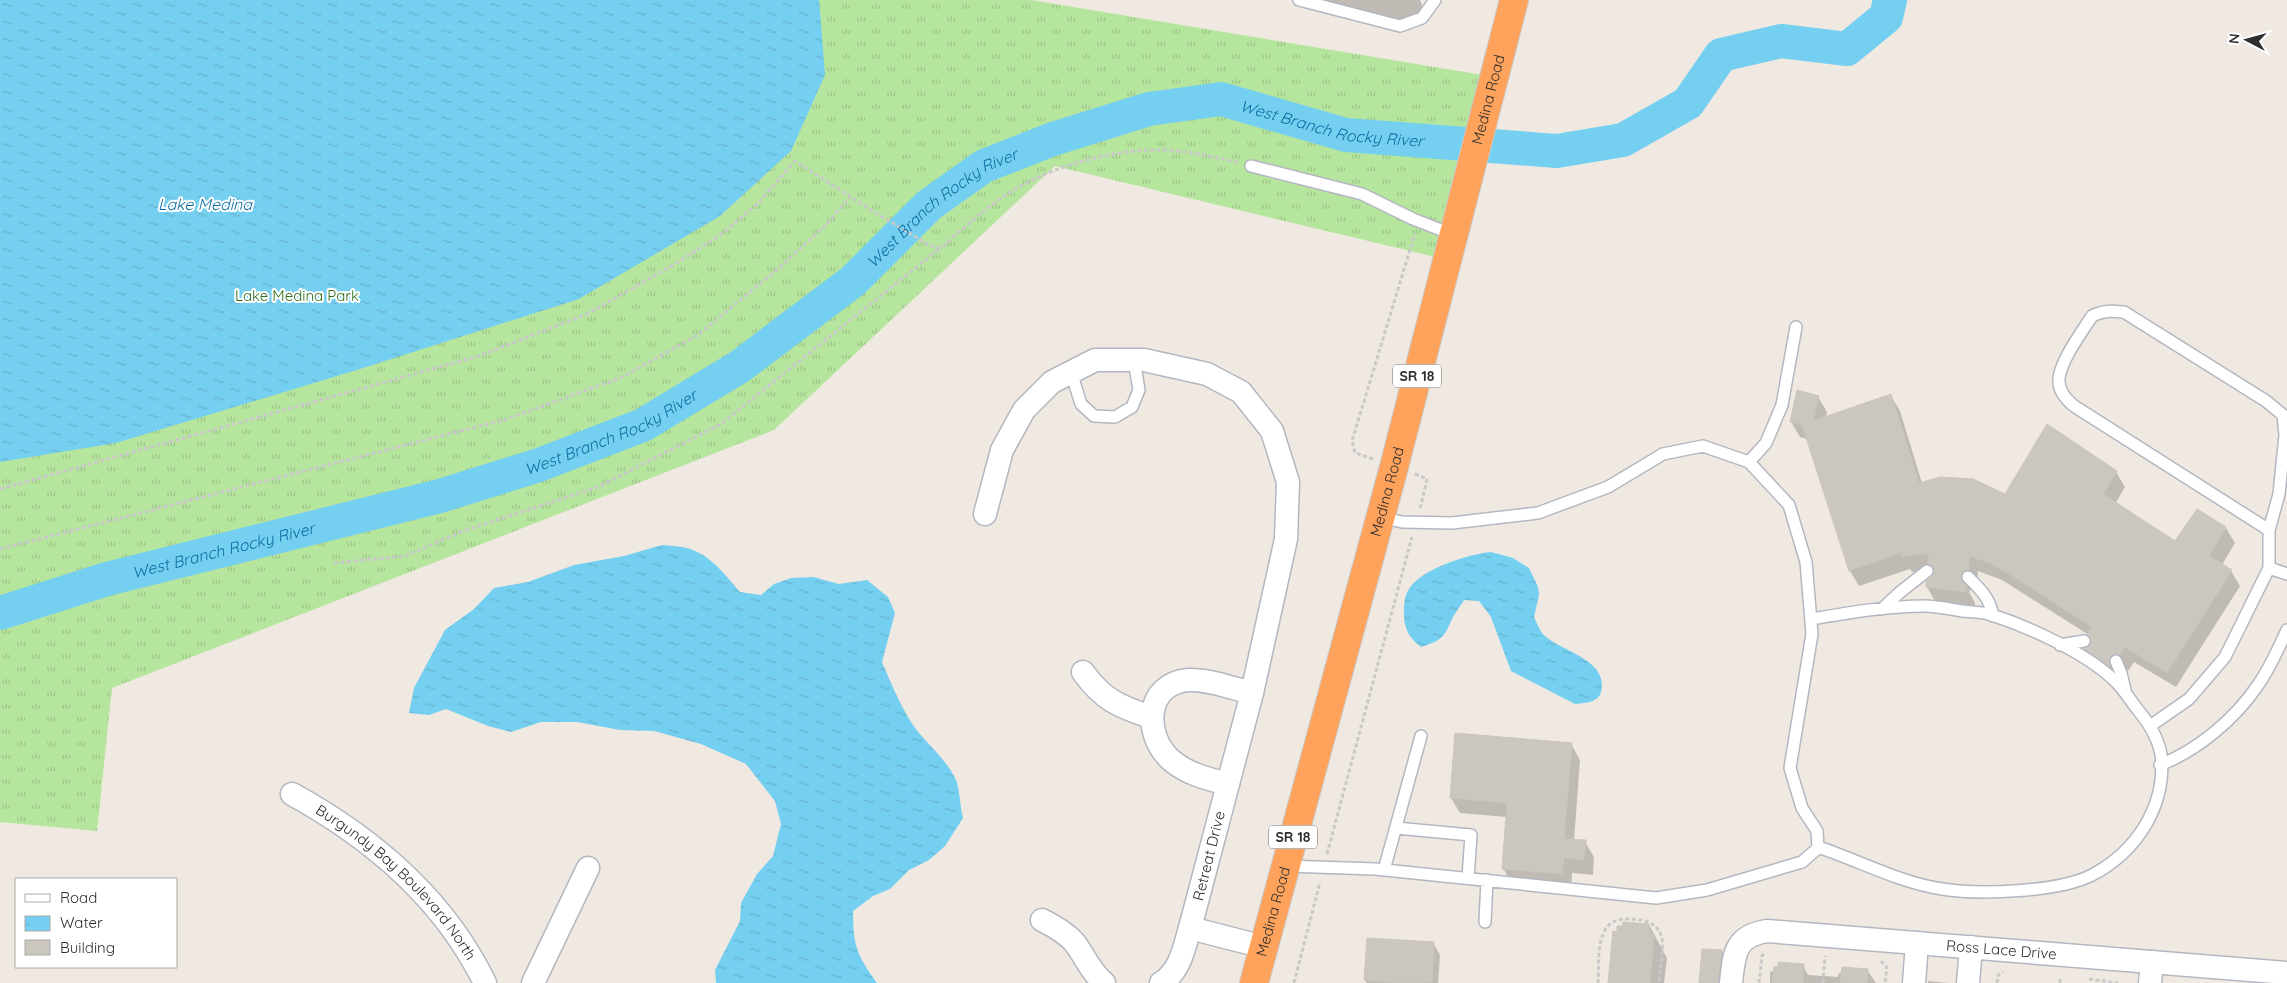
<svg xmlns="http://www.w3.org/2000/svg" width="2287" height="983" font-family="Quicksand,sans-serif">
<defs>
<pattern id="grass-tufts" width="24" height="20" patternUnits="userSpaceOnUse" patternTransform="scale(1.25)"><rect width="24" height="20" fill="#b6e59e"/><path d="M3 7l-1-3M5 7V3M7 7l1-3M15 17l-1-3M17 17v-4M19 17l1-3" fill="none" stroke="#9dc588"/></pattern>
<pattern id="water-ripples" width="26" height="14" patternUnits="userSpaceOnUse" patternTransform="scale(1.25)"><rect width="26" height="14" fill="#75cff0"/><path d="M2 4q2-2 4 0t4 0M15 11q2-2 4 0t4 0" fill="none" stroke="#66b2ce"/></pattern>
</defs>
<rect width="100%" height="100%" fill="#efe9e1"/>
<path fill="url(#grass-tufts)" d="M0 0H1031L1495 77 1448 260 1055 166 774 430 112 688 97 831 0 822Z"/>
<path fill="url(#water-ripples)" d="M0 0H819L825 75 791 151 720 216 579 299 360 369 116 443 0 462Z
M662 545C672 546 684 546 693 550 713 558 727 577 740 592L761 595 774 584 791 578 813 577 839 584 867 580 888 597 895 613 882 662C891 683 900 705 913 725 926 744 946 758 956 780 960 790 960 807 963 818L945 846 929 860 909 870 890 889 873 896 853 911C853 946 857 955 877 983H716L715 970 740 921 741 903 757 874 773 856 781 824 775 801 746 764 701 744 654 731 620 730 577 722H541L511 732 488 726 446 709 429 715 409 713 414 688 445 630 474 609 494 588 528 582 574 565 624 556Z
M1491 552 1513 558 1529 568 1538 587 1539 595 1534 617C1537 623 1540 632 1545 636 1563 652 1609 660 1601 692 1598 703 1584 703 1575 704L1511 671 1491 617 1479 601 1464 600C1461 606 1456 611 1453 617 1444 637 1443 640 1421 647 1410 639 1404 629 1404 615 1404 605 1404 597 1409 589 1421 569 1469 554 1491 552Z"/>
<path fill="#0003" d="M1304 0H1420L1422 5 1416 27Z
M1891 396 1900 411 1922 483 2005 495 2116 472 2125 487 2115 504 2176 543 2198 511 2226 528 2235 543 2222 565 2231 571 2240 586 2176 687 2134 662 2129 670 2123 669 2119 681 2094 664 2085 649 2092 644 2089 635 2002 580 1978 571 1977 585 1972 587 1969 592 1975 603V607L1936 603 1927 587V582L1935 573 1932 569 1912 572 1910 569 1859 586 1850 571 1807 439 1800 437 1791 422 1818 397 1827 412 1826 418Z
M1571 744 1580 760 1574 841 1585 842 1594 857 1593 875 1572 873 1571 889 1512 884 1503 868 1507 817 1460 813 1451 798Z
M1649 925 1667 958 1664 983H1609Z
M1433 943 1440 955 1438 983H1367L1365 980Z
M1722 951 1724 955 1720 983H1700Z
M1803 966 1808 975 1838 977 1839 973 1867 970 1876 983H1770V972Z
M1928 981 1949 983H1928Z"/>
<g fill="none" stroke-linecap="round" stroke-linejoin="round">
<path stroke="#75cff0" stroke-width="34" id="s1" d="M0 613 107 579 440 496 539 465 643 425 739 367 853 281 929 205 984 166 1053 139 1149 109 1221 99 1346 135 1557 151 1623 140 1688 103 1721 55 1781 41 1847 49 1886 17 1890 0"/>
</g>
<path fill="#cbc7bf" stroke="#cbc5ba" d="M1797 390 1819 396 1813 421 1891 394 1919 483 1940 477 1973 479 2005 494 2047 424 2117 471 2103 494 2175 541 2197 509 2226 527 2209 556 2232 570 2167 673 2125 647 2120 655 2114 654 2110 657V667L2084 649 2091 643V639L2087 634 2092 627 2016 578 1992 564 1970 556 1968 570 1963 571 1961 576V579L1967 586 1966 592 1926 587V581L1932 577 1934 570 1933 566 1928 564 1929 553 1902 557 1901 553 1849 571 1802 425H1803L1790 422Z
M1455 733 1572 743 1564 839 1586 840 1584 860 1564 858 1562 874 1502 869 1507 803 1450 798Z
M1623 922 1649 924V933L1654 934 1650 983H1608L1613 931 1617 932V926H1622Z
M1367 938 1434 942 1432 982 1401 983 1364 980Z
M1702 949 1722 950 1718 983H1699Z
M1778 962 1804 964 1803 983H1772L1774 967H1778Z
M1842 967 1868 969 1867 983H1840Z"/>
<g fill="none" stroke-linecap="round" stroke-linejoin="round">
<g stroke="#b4b7c1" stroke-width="14">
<path id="lane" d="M1299 0 1400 26 1422 18 1435 0
M1251 166 1362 194 1413 219 1454 235
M1071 372 1081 404 1094 416 1115 417 1132 407 1139 390 1134 360
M1749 462 1766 443 1782 405 1796 327
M2269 530 2074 406C2066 399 2058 391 2059 379 2060 361 2082 332 2092 316 2103 310 2112 311 2124 312L2266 401 2283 415 2285 435 2279 494 2269 530V568L2287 574
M1968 577C1980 589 1990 598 1993 616
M1882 609 1899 593 1927 571
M1811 619C1848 613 1887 606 1924 606 1937 606 1950 609 1962 611 1972 612 1983 612 1992 615 2029 627 2086 653 2114 680 2123 688 2130 700 2138 710 2148 722 2158 738 2161 754 2167 806 2136 852 2092 875 2059 892 1979 895 1942 889 1898 882 1860 861 1818 847
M2060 645 2084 641
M2116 661 2121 673 2125 690
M2150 726 2189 699 2225 657 2269 568
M2160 765C2198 750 2235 719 2258 685 2270 668 2278 649 2287 630
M1396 828 1471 835 1468 878
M1286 866 1375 869 1656 898 1707 890 1802 862 1818 848 1817 831 1802 808 1790 768 1812 634 1806 562 1789 505 1749 462 1703 446 1663 454 1608 487 1538 513 1452 523 1402 522 1380 517
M1384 870 1421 736
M1485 922 1487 880"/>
</g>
<g stroke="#b4b7c1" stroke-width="25">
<g id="street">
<path d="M985 514 1002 450 1024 410 1052 382 1095 360H1144L1207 374 1241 392 1272 431 1288 482 1286 539 1252 693 1190 928C1184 948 1180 972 1161 983"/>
<path d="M1083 672C1103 700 1120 707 1151 717"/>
<path d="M1228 784C1208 779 1187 774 1171 760 1143 735 1145 684 1188 680 1208 679 1232 688 1252 693"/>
<path id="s2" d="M292 794C372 838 444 899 485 983"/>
<path d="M1042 920C1054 926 1065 932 1074 942 1086 957 1088 969 1104 983"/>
<path d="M1190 928 1264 947"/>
<path d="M533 983 588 868"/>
<path id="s3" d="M1731 983C1734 955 1734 936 1767 931L2287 973"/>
<path d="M1914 983 1917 943"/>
<path d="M1968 983 1971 947"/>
<path d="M2150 983 2152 962"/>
</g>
</g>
<g stroke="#c9c9c9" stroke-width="30">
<g id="highway">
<path id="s4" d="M1254 983 1394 467 1514 0"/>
</g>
</g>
<path stroke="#c9c9c9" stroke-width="3" stroke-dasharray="4 2.5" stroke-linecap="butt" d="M1373 459 1355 453 1352 441 1415 233
M1415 474 1427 479 1420 509
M0 489 479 356 587 314 675 264 723 233 757 204 795 161 879 215 929 245 941 248C961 230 981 212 1003 197 1041 170 1105 151 1151 150 1180 149 1211 156 1239 163
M0 549 507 419 620 378 698 335 779 268 825 226 850 197
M334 563 405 556 463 531 598 487 721 424 940 248
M1327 854 1412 537
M1881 961 1887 967 1885 983
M2089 979 2118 983
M1294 983 1320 882
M1598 983C1599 967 1597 944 1605 930 1610 921 1619 919 1628 919 1674 919 1662 950 1659 983
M1759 983 1762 956 1765 952
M1823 983 1825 956
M1997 983 1998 975 2003 972
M2060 983V977"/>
<use href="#lane" stroke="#fff" stroke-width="11"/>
<use href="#street" stroke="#fff" stroke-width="22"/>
<use href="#highway" stroke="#ffa35c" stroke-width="28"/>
</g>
<g text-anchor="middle" stroke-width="4" stroke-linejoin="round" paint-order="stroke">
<g fill="#fff" stroke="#6d6d6d" stroke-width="1">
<rect x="1393" y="364.5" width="48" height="23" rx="4"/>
<rect x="1269" y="825.5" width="48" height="23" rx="4"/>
</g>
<g font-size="14" font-weight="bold" fill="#2e2e2e">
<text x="1417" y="381">SR 18</text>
<text x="1293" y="842">SR 18</text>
</g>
<g font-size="15" fill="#2e2e2e" stroke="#fff">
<text dy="5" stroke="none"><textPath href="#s4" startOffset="914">Medina Road</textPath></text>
<text dy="5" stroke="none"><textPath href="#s4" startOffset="509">Medina Road</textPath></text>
<text transform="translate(1209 856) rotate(-76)" y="5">Retreat Drive</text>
<text dy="5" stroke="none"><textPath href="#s2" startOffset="138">Burgundy Bay Boulevard North</textPath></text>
<text dy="5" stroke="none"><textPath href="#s4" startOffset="74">Medina Road</textPath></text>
<text dy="5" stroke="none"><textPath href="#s3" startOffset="306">Ross Lace Drive</textPath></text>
</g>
<g font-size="15" fill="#2c6e1b" stroke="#fff">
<text x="297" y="301">Lake Medina Park</text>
</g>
<g font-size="16" font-style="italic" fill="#0d6fa3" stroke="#fff">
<text dy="6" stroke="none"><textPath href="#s1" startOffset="1462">West Branch Rocky River</textPath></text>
<text x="205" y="210">Lake Medina</text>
<text dy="6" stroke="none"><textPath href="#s1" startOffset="1042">West Branch Rocky River</textPath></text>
<text dy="6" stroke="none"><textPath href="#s1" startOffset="638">West Branch Rocky River</textPath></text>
<text dy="6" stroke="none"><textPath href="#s1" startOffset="232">West Branch Rocky River</textPath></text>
</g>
</g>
<rect x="15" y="878" width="162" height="90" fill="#ffffff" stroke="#ababab"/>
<rect x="25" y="894" width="25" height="8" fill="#ffffff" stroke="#ababab"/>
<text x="60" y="903" font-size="15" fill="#2e2e2e">Road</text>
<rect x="25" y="916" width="25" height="15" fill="url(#water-ripples)" stroke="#ababab"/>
<text x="60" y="928" font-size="15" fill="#2e2e2e">Water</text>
<rect x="25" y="940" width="25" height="15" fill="#cbc7bf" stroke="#ababab"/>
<text x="60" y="953" font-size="15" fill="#2e2e2e">Building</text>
<g transform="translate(2247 40) rotate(276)" stroke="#ffffff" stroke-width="4" paint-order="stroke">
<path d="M0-4L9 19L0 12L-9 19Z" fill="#2e2e2e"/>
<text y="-8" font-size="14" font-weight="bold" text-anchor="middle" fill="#2e2e2e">N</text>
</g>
</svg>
